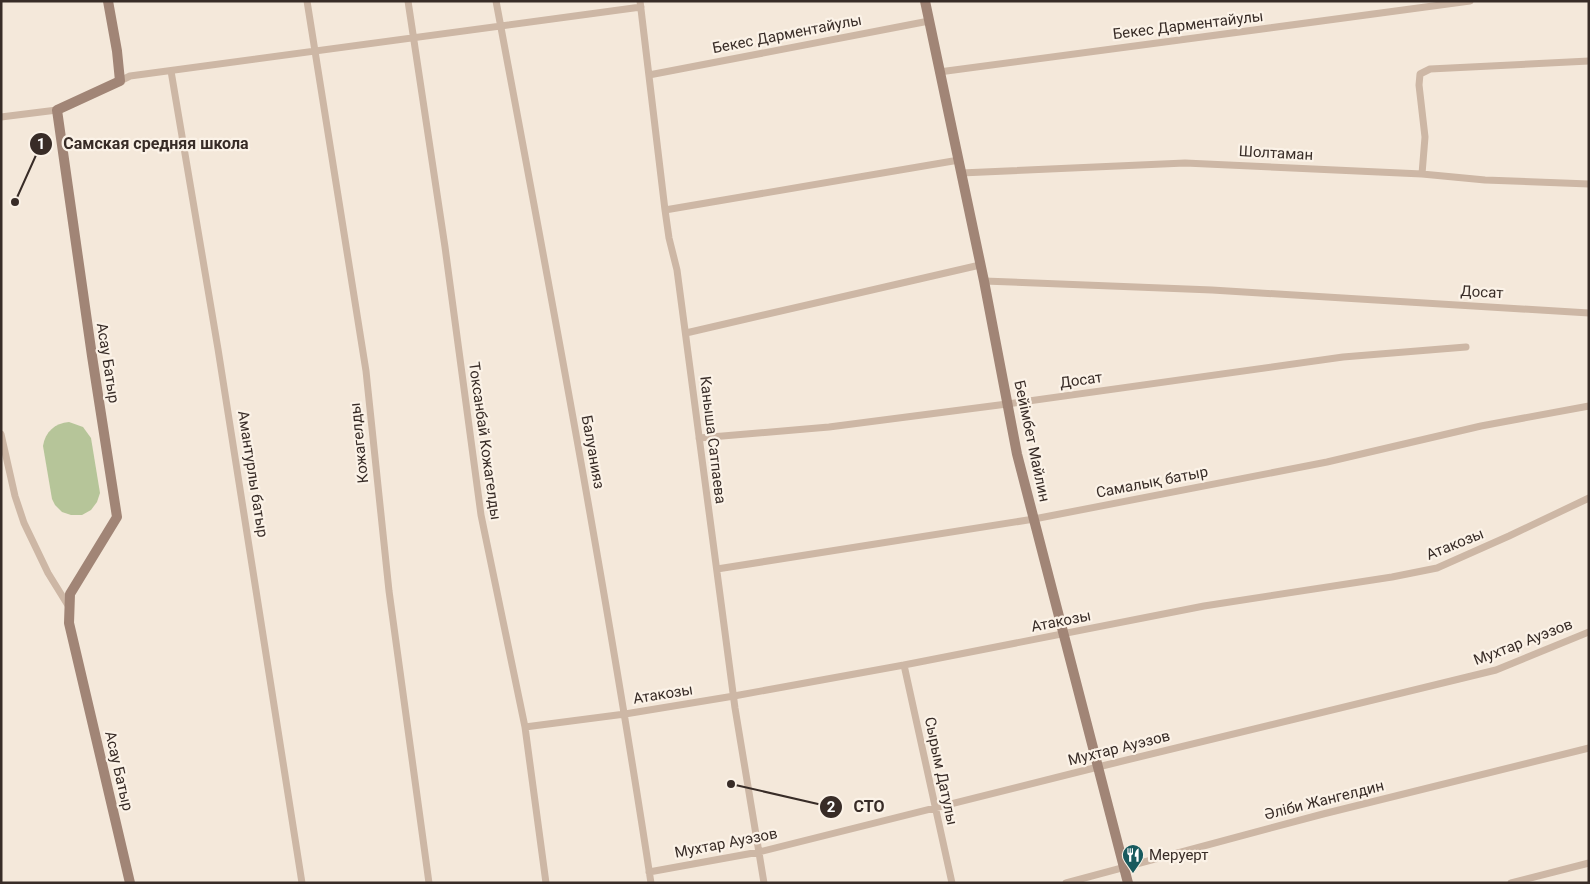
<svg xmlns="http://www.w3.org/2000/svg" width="1590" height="884" font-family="Roboto,sans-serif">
<rect width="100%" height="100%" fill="#f4e8da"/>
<path fill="#b6c599" d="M69 422 83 427 91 438 100 493 97 502 91 510 82 515H71L62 512 55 505 52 499 43 446C45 432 55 423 69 422Z"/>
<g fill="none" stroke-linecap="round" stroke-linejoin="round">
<path stroke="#cdb7a5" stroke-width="7" d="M307 1 366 371 389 591 429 883
M408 1 445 247 481 515 525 727 546 883
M496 1C551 294 606 588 651 883
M640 1 665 210 669 238 677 270 735 708 764 883
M171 71 218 349 302 883
M939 72C1116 48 1293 26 1470 1
M649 75 929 21
M120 81 130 76 641 7
M1 117 57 110
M961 173 1185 163 1422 174 1485 180 1589 184
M1422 174 1425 137 1419 85 1420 74 1430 69 1589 61
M665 210 959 160
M984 281 1212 290 1589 313
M686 333 980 265
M1 434 15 496 24 523 48 573 69 607
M699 438 829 427 1007 404 1343 357 1466 347
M717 569 1034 519 1327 462 1481 426 1589 406
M904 665 952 883
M525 727 625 714 734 696 904 665 1204 606 1392 577 1437 568 1509 536 1589 498
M649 872 759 852 1098 767 1496 670 1589 632
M1066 883 1323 814 1589 748
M1511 883 1589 863"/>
<path stroke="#a18576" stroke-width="10" d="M108 1 117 51 120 81 57 110 92 356 117 517 70 594 69 623 130 883
M925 1 984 281 1017 454 1128 883"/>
</g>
<defs>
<g id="restaurant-pin" transform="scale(1.125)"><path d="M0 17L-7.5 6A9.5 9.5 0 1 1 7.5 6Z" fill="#185a5e" stroke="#fbf2e7"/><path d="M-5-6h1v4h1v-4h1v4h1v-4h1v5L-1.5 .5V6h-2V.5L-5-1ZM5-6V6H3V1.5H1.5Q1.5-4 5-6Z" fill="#fff"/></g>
</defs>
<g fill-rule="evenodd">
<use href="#restaurant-pin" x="1133" y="855"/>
</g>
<g text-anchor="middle" stroke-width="4.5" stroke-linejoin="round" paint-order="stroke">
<g font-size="15" fill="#382c27" stroke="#fbf2e7">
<text transform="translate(1188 25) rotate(-7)" y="5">Бекес Дарментайулы</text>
<text transform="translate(787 34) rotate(-11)" y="5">Бекес Дарментайулы</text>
<text transform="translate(1276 153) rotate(3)" y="5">Шолтаман</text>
<text transform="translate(1482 292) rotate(3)" y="5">Досат</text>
<text transform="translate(108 363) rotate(81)" y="5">Асау Батыр</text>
<text transform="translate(1081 380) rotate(-8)" y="5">Досат</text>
<text transform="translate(713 440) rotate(83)" y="5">Каныша Сатпаева</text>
<text transform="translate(485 441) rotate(82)" y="5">Токсанбай Кожагелды</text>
<text transform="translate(1032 441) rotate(78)" y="5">Бейімбет Майлин</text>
<text transform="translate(359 443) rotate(-96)" y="5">Кожагелды</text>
<text transform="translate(593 452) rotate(80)" y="5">Балуанияз</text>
<text transform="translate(253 474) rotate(81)" y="5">Амантурлы батыр</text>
<text transform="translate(1152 482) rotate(-11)" y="5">Самалық батыр</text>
<text transform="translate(1455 544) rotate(-22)" y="5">Атакозы</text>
<text transform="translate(1061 621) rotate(-11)" y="5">Атакозы</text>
<text transform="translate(1523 642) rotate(-21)" y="5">Мухтар Ауэзов</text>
<text transform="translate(663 694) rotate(-9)" y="5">Атакозы</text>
<text transform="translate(1119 748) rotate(-14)" y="5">Мухтар Ауэзов</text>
<text transform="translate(119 771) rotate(77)" y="5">Асау Батыр</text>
<text transform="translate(941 771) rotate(78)" y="5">Сырым Датулы</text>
<text transform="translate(1324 800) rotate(-14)" y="5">Әліби Жангелдин</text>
<text transform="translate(726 843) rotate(-11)" y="5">Мухтар Ауэзов</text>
</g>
<g font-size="15" fill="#382c27" stroke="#fbf2e7" text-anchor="start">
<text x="1149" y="860">Меруерт</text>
</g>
</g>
<path fill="none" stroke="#382c27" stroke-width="2" d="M15 202L41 144M731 784L831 807"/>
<g fill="#382c27" stroke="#fbf2e7" stroke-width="2">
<circle cx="15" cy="202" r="5"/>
<circle cx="731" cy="784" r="5"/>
<circle cx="41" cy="144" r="12"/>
<circle cx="831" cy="807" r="12"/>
</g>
<g font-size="15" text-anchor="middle" font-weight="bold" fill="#fff">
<text x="41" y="149">1</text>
<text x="831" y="812">2</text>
</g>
<g font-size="16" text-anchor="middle" font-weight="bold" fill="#382c27" stroke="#fbf2e7" stroke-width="4.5" stroke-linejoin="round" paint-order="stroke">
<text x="156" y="149">Самская средняя школа</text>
<text x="869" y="812">CTO</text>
</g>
<rect width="1590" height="884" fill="none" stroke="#382c27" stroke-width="5"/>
</svg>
